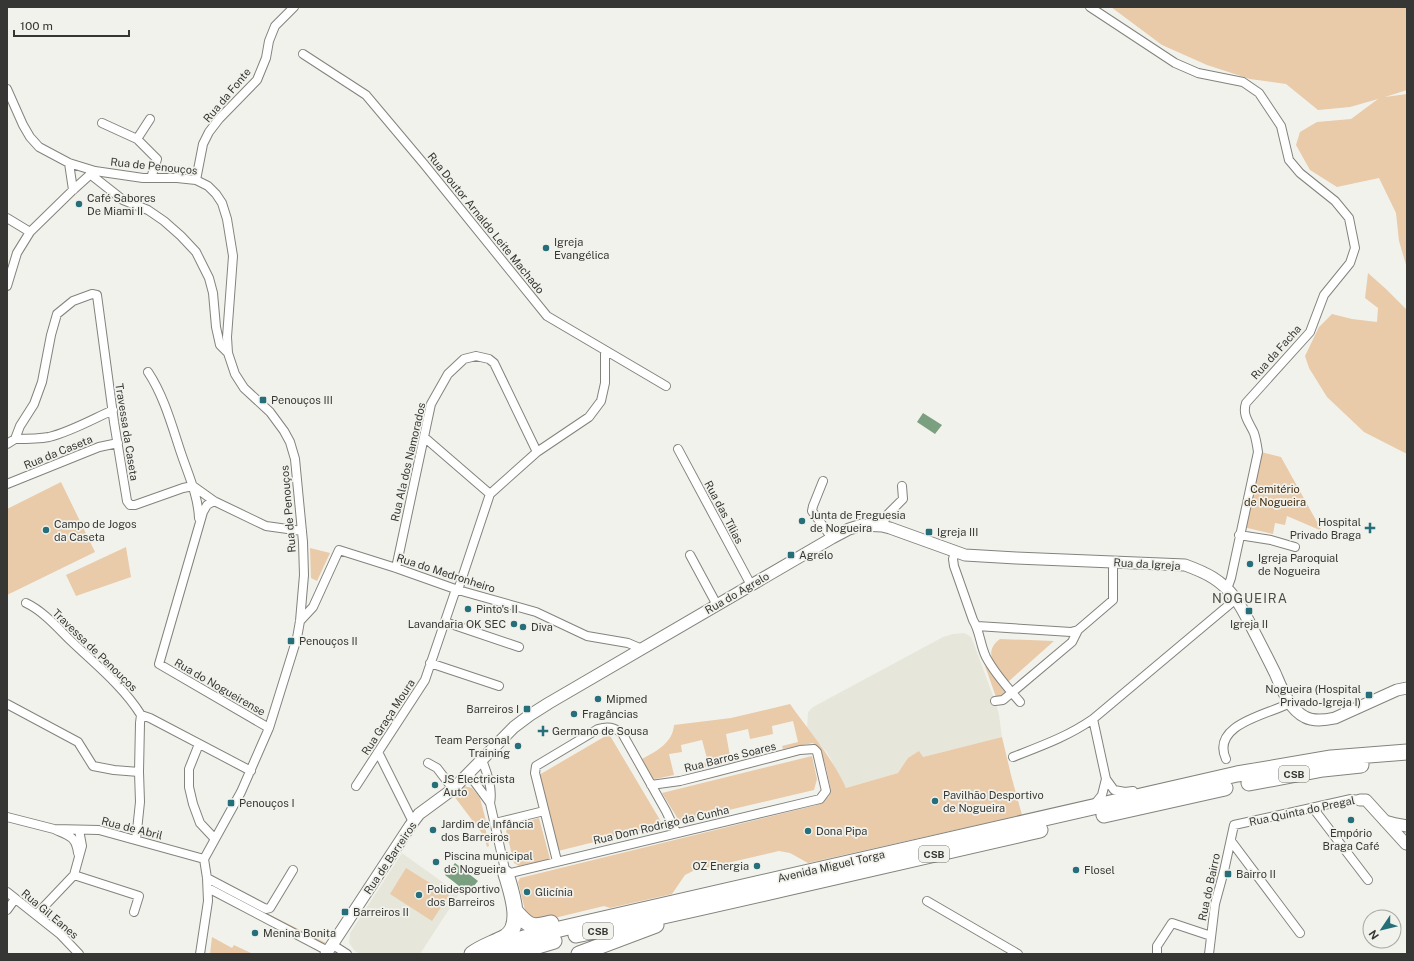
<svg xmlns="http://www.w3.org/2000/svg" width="1414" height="961" font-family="'Public Sans',sans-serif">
<rect width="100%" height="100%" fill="#f2f2ec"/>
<path fill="#e6e7da" d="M964 633 970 636 972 639 995 701 999 715 1002 737 923 757 903 767 898 773 846 788 828 754 807 729 808 712 813 707 943 637 953 634Z
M402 853 459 894 420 954H360L355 951 349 943 350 933Z"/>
<path fill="#e9caa9" d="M1111 7H1407V90L1385 97 1407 94V268L1399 241 1396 213 1379 178 1337 187 1310 170 1296 145 1300 132 1317 122 1351 119 1378 99 1350 107 1318 110 1286 84 1250 79 1207 65 1162 45Z
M1368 273 1386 289 1407 310V454L1364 432 1327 397 1309 368 1305 356 1319 327 1332 314 1352 319 1377 322 1378 308 1365 298Z
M1261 452 1281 457 1322 531 1287 516 1285 525 1275 523 1273 534 1243 527Z
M61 482 95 552 7 595V509Z
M126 547 131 577 76 596 66 575Z
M310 548 330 553 317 581 311 578Z
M1000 639 1054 641 1008 682C997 669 981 653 1000 639Z
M983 660 1007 691 1006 694 996 697Z
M790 704C809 731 832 757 846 788L898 773 908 758 919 751 923 757 1002 737 1011 775 1022 815 808 863 790 853 779 851 693 871 685 875 672 894 610 908 604 906 542 921 535 920 526 914 518 882 520 878 817 805 829 796 831 791C827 775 826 754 813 743L783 749 782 746 798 742 793 721 772 726 773 734 750 739 748 729 726 734 731 762 701 768 700 764 708 762 702 740 681 745 682 752 669 754 674 775 655 779 653 778 642 759C655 752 673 743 674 725L731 718Z
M609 734 663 825 558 851 539 775Z
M812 756 817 779 814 790 682 821 678 819 662 793Z
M464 786 472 788 480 798 486 821 484 822 489 846 487 847 484 836 454 796 461 788Z
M539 818 550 859 519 866 514 863 506 831 510 826Z
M406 868 449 895 432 921 390 894Z
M223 891 326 943 323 944Z
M212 937 232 948 234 945 253 954H210Z"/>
<path fill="#7aa080" d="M923 413 942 425 935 434 917 422Z
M455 863 478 881 468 893 445 875Z"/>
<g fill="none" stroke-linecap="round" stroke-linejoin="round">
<g stroke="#83837e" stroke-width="10">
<path id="street" d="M1090 7 1175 63 1198 73 1243 82 1259 93 1281 126 1289 160 1300 173 1335 201 1349 218 1355 248 1350 263 1324 295 1310 332 1246 403C1242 415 1249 422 1254 433 1256 439 1257 445 1258 452L1231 578 1227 589
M303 54 366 95 424 164 547 316 666 386
M7 89 23 125 30 137 39 147 69 163 95 171 143 178H177L196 180 208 186 216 194 222 203 227 219 233 256 227 337 228 353 235 374 244 388 270 412 284 431 290 442 295 459 303 542 304 575 300 621 297 638 269 728 241 792 204 859 207 878 208 901 200 954
M150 119 137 139 157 159 151 178
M102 123 137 139
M69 163 73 190
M90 174 123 200 148 210 164 221 181 236 196 252 209 278 213 293 216 327 220 345 228 353
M196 180 203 144 209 132 219 119 257 80 266 58 269 41 275 26 294 7
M7 218 30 232
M7 286 17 253 30 232 73 190 94 171
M148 372C164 396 172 426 181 453 188 474 198 495 199 518
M424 437 490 494
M15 439C26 439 38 439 49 437 70 432 93 419 113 410
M7 444 15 439 20 426 34 404 42 382 51 335 57 314 73 301 92 294 97 295 114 422 127 501 130 505H135L183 488 193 486
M678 449 751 585
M823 481 813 506 812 511 832 538
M7 484 99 447 118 443
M193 486 214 501 266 526 302 531
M214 501 207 505 203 512 159 664 269 728
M882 526 887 515 903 499 902 486
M1239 535 1271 540 1295 547
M955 552 953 559 954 566 973 620C980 631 980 645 986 657 995 674 1008 688 1020 702
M690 555 717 605
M396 568 431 404 448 374 464 359 476 356 489 359 494 363 537 452
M458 590 490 494 537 452 589 417 601 401 605 383V351
M26 603C43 611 57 627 70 640 95 664 123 686 141 715L150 718 251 771
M300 621 313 607 339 550 396 568 458 590 536 612 587 636 628 643 642 649
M445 622 519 647
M977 626 1071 632 1078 630 1113 600V569L1114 562
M430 663 499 686
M995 701 1003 700 1009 695 1072 642 1078 630
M7 704 78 742 93 766 114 770 139 772
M199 744 189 769V787L193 804 200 823 215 839
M378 752 413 822
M1013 757C1041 746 1067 737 1093 719
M1226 759C1210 724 1270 714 1290 703
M482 760C487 773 493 789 490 803
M428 763 437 768 453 789
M468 773 490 803 506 874 820 799 826 791 817 752 814 749 800 750 716 772 680 781 651 785
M356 786 425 680 456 589
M1133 791 1125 792 1114 790 1106 779 1093 719 1236 599
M1094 805 1102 795 1106 779
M1313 808 1368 880
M7 817 54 829 99 830 204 859
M495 823 544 811
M56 830C70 836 76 837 78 853
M136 840 140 802 139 772 140 723 141 715
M1231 841 1300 933
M557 861 535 773 536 766 598 729C608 726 613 727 622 733L666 811 676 832
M74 875 139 896 134 912
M207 878 266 909 270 908 293 870
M208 888 328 951
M7 892 60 934 79 954
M927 901 1018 954
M7 910 15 899
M36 915 74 875 82 846 79 830
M333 945 347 954
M1157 954V946L1172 923 1211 936
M1209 954 1215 904 1224 871 1234 825 1351 799 1360 800"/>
</g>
<g stroke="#83837e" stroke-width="13">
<path id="secondary" d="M1360 800H1366L1406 844
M1385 821 1396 824 1407 826
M326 954 410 826 419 814 453 789 514 727 530 715 549 703 832 538 849 529 862 525 882 526 890 528 965 555 1016 558 1185 565C1207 573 1221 580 1235 598 1241 606 1246 616 1250 624 1259 641 1267 657 1275 673 1282 689 1289 709 1305 717 1314 722 1326 720 1335 718L1397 690 1407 688"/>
</g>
<g stroke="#83837e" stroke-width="17">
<path id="highway" d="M1249 783 1323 769 1361 765
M1104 815 1225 788
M516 912C529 927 532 928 551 923
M576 935C731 902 885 865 1040 830
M472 954C481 947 494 943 505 937 524 926 511 891 506 874
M485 954 524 938 564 928 1237 774 1331 758 1407 752
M511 954 554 941
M579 954 656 925"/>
</g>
<use href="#street" stroke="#fff" stroke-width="8"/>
<use href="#secondary" stroke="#fff" stroke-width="11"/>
<use href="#highway" stroke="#fff" stroke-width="15"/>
</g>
<g fill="#266f7a" stroke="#f2f2ec" stroke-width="1.5">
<circle cx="79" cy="204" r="4"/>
<circle cx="546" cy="248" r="4"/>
<rect x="259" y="396" width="8" height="8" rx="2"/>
<circle cx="802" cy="521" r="4"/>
<path d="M1368 522h4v4h4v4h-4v4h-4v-4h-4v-4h4z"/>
<circle cx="46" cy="530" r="4"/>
<rect x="925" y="528" width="8" height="8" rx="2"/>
<rect x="787" y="551" width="8" height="8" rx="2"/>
<circle cx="1250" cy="564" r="4"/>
<circle cx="468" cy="609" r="4"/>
<rect x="1245" y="607" width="8" height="8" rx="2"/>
<circle cx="514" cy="624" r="4"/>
<circle cx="523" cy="627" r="4"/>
<rect x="287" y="637" width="8" height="8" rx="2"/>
<rect x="1365" y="691" width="8" height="8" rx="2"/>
<circle cx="598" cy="699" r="4"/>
<rect x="523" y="705" width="8" height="8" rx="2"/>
<circle cx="574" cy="714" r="4"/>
<path d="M541 725h4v4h4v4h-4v4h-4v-4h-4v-4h4z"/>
<circle cx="518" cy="746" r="4"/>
<circle cx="435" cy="785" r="4"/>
<circle cx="935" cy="801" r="4"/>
<rect x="227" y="799" width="8" height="8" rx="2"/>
<circle cx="1351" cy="820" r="4"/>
<circle cx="433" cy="830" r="4"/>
<circle cx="808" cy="831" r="4"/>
<circle cx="436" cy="862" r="4"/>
<circle cx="757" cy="866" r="4"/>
<circle cx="1076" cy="870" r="4"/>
<rect x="1224" y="870" width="8" height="8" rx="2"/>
<circle cx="527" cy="892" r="4"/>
<circle cx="419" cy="895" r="4"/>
<rect x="341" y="908" width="8" height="8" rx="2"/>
<circle cx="255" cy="933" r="4"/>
</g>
<g text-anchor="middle" stroke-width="3.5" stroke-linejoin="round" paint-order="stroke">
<g fill="#f2f2ec" stroke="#6e6f6b" stroke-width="1">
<rect x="1279" y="766" width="30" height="16" rx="3"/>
<rect x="919" y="846" width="30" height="16" rx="3"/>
<rect x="583" y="923" width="30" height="16" rx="3"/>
</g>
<g font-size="10" font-weight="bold" fill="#363734">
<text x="1294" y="778">CSB</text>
<text x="934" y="858">CSB</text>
<text x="598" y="935">CSB</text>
</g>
<g font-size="11" fill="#363734" stroke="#f2f2ec">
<text transform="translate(227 95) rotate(-50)" y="4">Rua da Fonte</text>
<text transform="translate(154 166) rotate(6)" y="4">Rua de Penouços</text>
<text transform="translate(486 223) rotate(51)" y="4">Rua Doutor Arnaldo Leite Machado</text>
<text transform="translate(1276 352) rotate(-48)" y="4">Rua da Facha</text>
<text transform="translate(127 432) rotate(81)" y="4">Travessa da Caseta</text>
<text transform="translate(58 452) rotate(-22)" y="4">Rua da Caseta</text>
<text transform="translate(408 462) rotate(-77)" y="4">Rua Ala dos Namorados</text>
<text transform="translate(288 509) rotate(-95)" y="4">Rua de Penouços</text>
<text transform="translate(724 512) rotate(62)" y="4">Rua das Tílias</text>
<text transform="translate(1147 564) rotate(3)" y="4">Rua da Igreja</text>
<text transform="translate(446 573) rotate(18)" y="4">Rua do Medronheiro</text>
<text transform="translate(737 593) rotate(-30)" y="4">Rua do Agrelo</text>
<text transform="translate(95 650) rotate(44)" y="4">Travessa de Penouços</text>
<text transform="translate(220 687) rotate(30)" y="4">Rua do Nogueirense</text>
<text transform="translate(388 717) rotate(-57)" y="4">Rua Graça Moura</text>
<text transform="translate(730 757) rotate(-14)" y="4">Rua Barros Soares</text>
<text transform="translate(1302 811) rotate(-12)" y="4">Rua Quinta do Pregal</text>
<text transform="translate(661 825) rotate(-13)" y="4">Rua Dom Rodrigo da Cunha</text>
<text transform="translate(132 828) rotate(14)" y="4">Rua de Abril</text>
<text transform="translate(390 858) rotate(-56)" y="4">Rua de Barreiros</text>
<text transform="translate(831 866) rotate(-13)" y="4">Avenida Miguel Torga</text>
<text transform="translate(1209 887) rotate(-78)" y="4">Rua do Bairro</text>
<text transform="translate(50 914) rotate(40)" y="4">Rua Gil Eanes</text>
</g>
<g font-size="11" fill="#363734" stroke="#f2f2ec" text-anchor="start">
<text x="87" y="202">Café Sabores<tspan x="87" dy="13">De Miami II</tspan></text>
<text x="554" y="246">Igreja<tspan x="554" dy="13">Evangélica</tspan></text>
<text x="271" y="404">Penouços III</text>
<text x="810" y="519">Junta de Freguesia<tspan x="810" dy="13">de Nogueira</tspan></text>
<text x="1361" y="526" text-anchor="end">Hospital<tspan x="1361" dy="13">Privado Braga</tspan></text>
<text x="54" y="528">Campo de Jogos<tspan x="54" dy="13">da Caseta</tspan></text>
<text x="937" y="536">Igreja III</text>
<text x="799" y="559">Agrelo</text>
<text x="1258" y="562">Igreja Paroquial<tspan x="1258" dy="13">de Nogueira</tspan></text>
<text x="476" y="613">Pinto's II</text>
<text x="506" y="628" text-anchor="end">Lavandaria OK SEC</text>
<text x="1249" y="628" text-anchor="middle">Igreja II</text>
<text x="531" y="631">Diva</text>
<text x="299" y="645">Penouços II</text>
<text x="1361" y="693" text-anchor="end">Nogueira (Hospital<tspan x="1361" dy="13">Privado-Igreja I)</tspan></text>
<text x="606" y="703">Mipmed</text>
<text x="519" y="713" text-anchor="end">Barreiros I</text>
<text x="582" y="718">Fragâncias</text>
<text x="552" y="735">Germano de Sousa</text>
<text x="510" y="744" text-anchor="end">Team Personal<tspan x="510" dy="13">Training</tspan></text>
<text x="443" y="783">JS Electricista<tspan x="443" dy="13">Auto</tspan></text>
<text x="943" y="799">Pavilhão Desportivo<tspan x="943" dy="13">de Nogueira</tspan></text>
<text x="239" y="807">Penouços I</text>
<text x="441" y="828">Jardim de Infância<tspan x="441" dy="13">dos Barreiros</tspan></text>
<text x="816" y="835">Dona Pipa</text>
<text x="1351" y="837" text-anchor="middle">Empório<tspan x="1351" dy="13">Braga Café</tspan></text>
<text x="444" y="860">Piscina municipal<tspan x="444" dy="13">de Nogueira</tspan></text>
<text x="749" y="870" text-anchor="end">OZ Energia</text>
<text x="1084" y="874">Flosel</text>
<text x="1236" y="878">Bairro II</text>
<text x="427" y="893">Polidesportivo<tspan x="427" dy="13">dos Barreiros</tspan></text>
<text x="535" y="896">Glicínia</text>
<text x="353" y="916">Barreiros II</text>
<text x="263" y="937">Menina Bonita</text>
</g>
<g font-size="11" fill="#422a0c" stroke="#f2f2ec">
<text x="1275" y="493">Cemitério<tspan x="1275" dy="13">de Nogueira</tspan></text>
</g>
<g font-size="13" letter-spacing="1" fill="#4d4d48" stroke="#f2f2ec">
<text x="1250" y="603">NOGUEIRA</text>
</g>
</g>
<rect width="1414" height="961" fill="none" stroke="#363734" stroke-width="16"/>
<g transform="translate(1382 929) rotate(235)"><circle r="19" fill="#f2f2ec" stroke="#a7a7a2"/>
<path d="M0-3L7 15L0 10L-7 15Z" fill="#266f7a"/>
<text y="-6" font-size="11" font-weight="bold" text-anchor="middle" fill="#363734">N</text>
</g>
<path d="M14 30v6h115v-6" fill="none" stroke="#363734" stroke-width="2"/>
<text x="20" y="30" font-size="12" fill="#363734" stroke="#f2f2ec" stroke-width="3" paint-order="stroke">100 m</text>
</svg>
